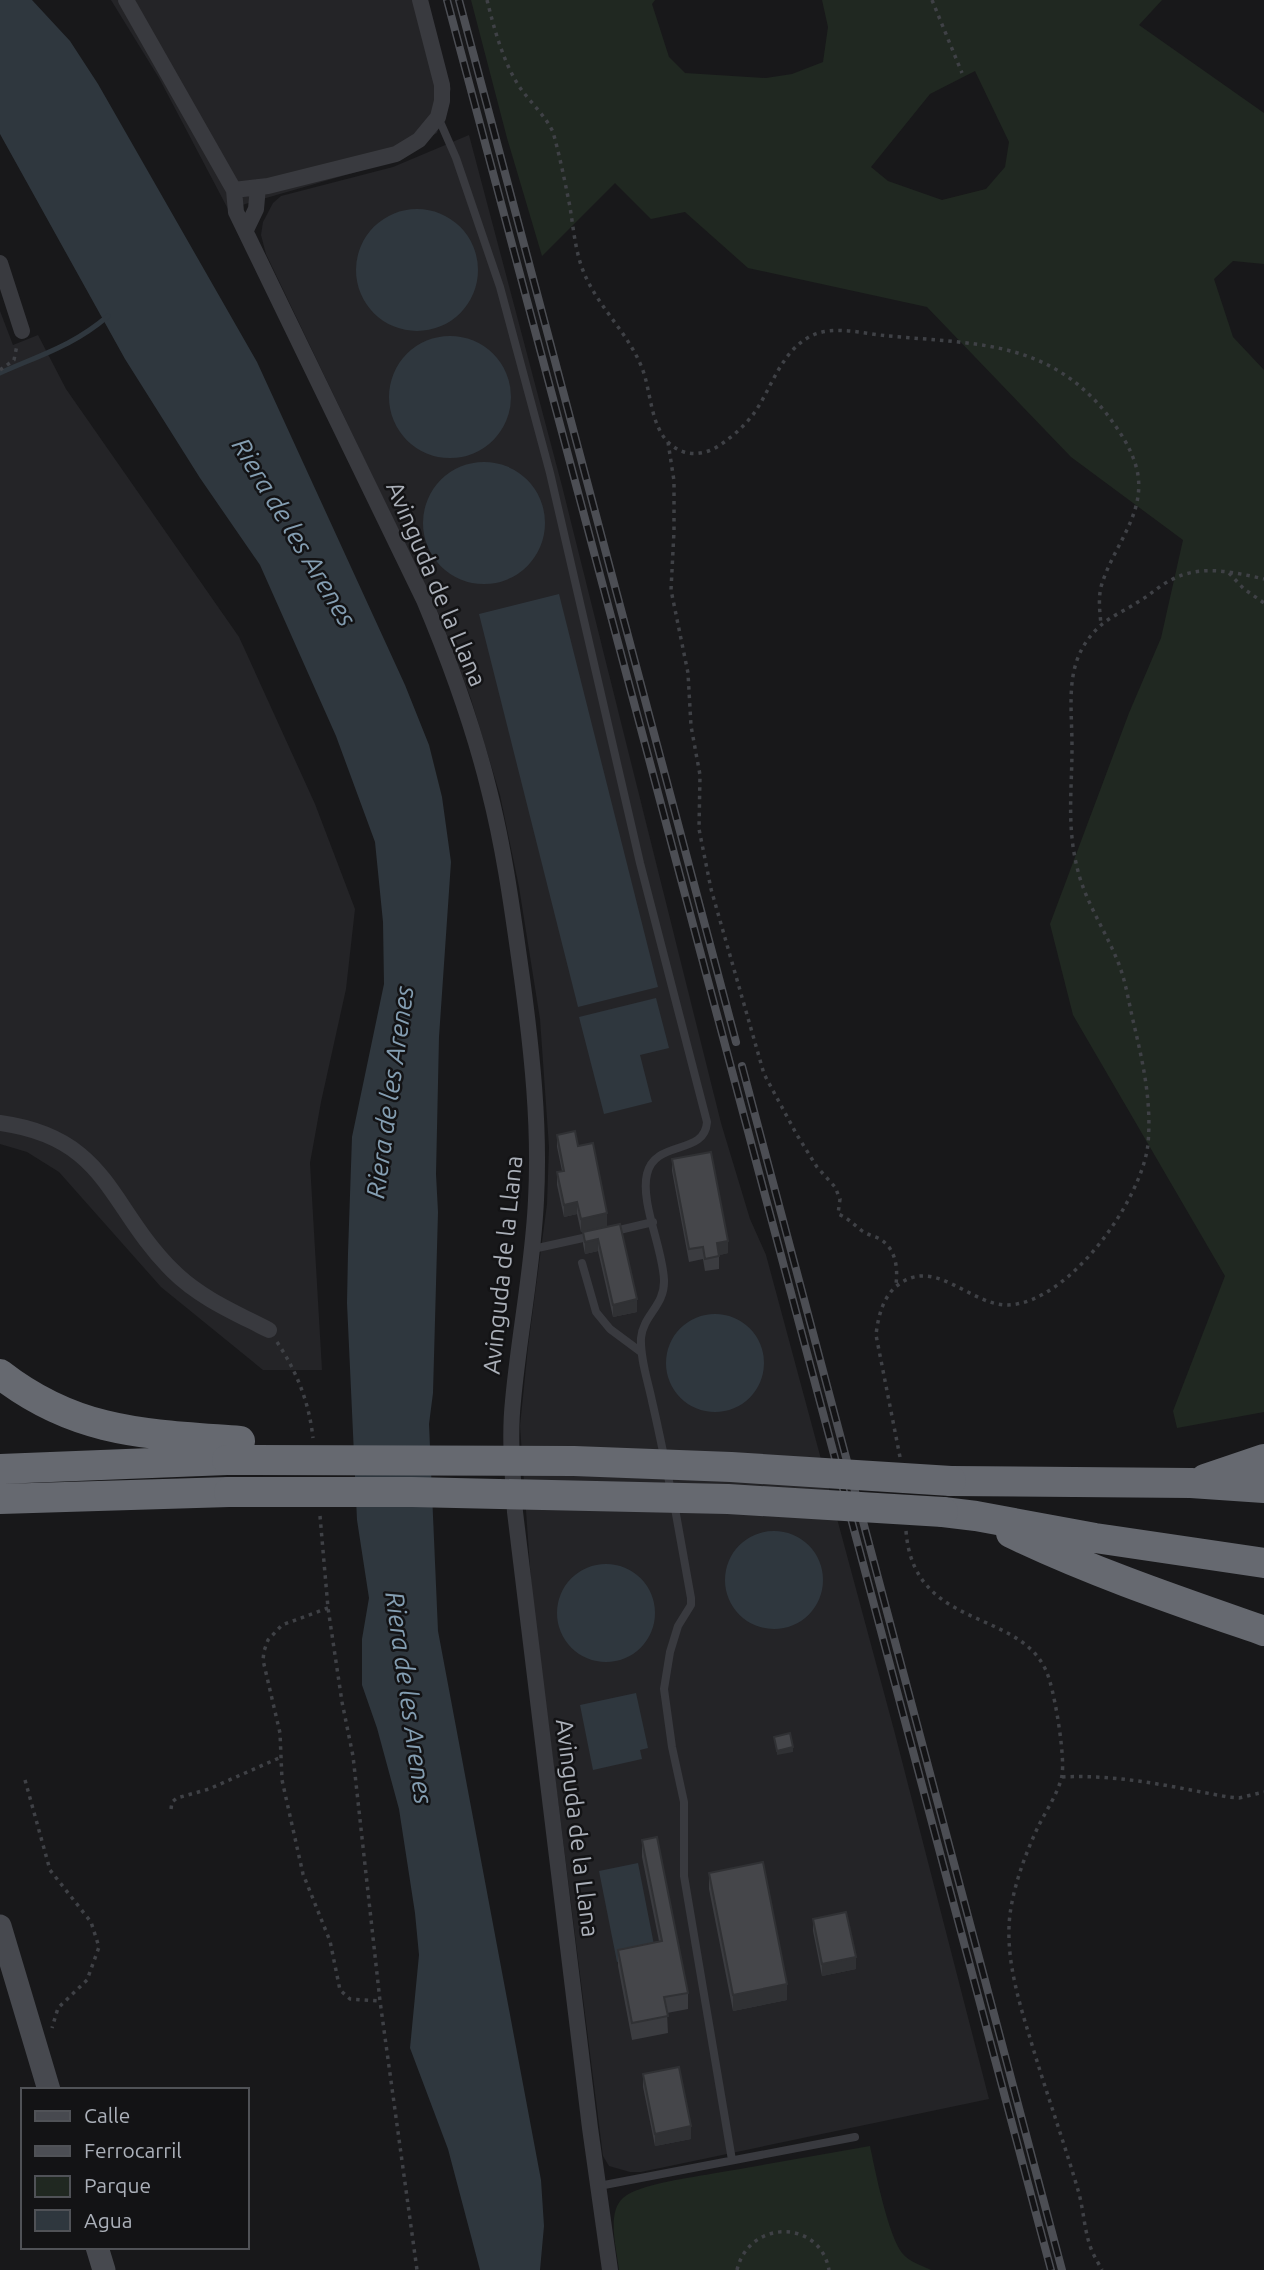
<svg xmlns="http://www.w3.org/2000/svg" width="1264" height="2270" font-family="Ubuntu,sans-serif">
<rect width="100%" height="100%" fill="#18181a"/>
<path fill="#242427" d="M111 0H426L451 89 437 133 377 166 228 209 159 78Z
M469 135 562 486 721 1123 750 1219 766 1255 894 1730 989 2099 641 2172H630L609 2166 603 2156 532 1595 520 1426 528 1347 547 1204 549 1147 540 1019 519 887 500 795 471 699 441 619 266 254 261 235 263 222 273 203 281 196 393 167Z
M0 311 13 345 38 335 66 389 239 637 315 804 355 909 346 989 321 1102 310 1163 322 1370H263L161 1287 59 1172 27 1152 0 1144Z"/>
<path fill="#202821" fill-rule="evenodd" d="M471 0H655L652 4 669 57 685 73 766 78 792 74 823 62 828 27 822 0H1162L1139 25 1264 113V264L1233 261 1214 279 1233 337 1264 370V1412L1177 1428 1173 1411 1225 1276 1073 1015 1050 924 1129 713 1161 638 1183 540 1071 457 927 307 748 268 685 212 651 219 615 183 542 256 507 138ZM975 71 1009 142 1005 167 986 189 942 200 888 181 871 167 930 94Z
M870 2146C875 2170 888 2235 902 2253 909 2262 921 2265 931 2270H619C617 2250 606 2213 623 2198 638 2184 695 2177 716 2173 768 2164 819 2155 870 2146Z"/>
<path fill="#2f373e" d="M0 0H32L70 41 98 84 257 362 405 685 429 745 442 797 451 862 439 1037 436 1174 438 1212 433 1393 429 1424 438 1631 541 2180 544 2226 540 2270H480L448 2149 410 2048 419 1955 415 1913 399 1809 377 1728 362 1685V1639L369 1598 357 1520 347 1303 348 1253 352 1137 384 984 383 922 375 842 336 736 260 565 200 478 125 359 0 134Z
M356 270a61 61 0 1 1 122 0a61 61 0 1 1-122 0Z
M389 397a61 61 0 1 1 122 0a61 61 0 1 1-122 0Z
M423 523a61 61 0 1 1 122 0a61 61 0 1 1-122 0Z
M559 594 658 987 578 1007 479 614Z
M656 998 669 1048 640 1055 652 1102 604 1114 579 1017Z
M666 1363a49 49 0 1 1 98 0a49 49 0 1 1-98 0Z
M725 1580a49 49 0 1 1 98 0a49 49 0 1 1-98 0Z
M557 1613a49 49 0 1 1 98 0a49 49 0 1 1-98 0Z
M636 1693 648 1748 640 1750 642 1759 593 1770 580 1705Z
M638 1863 656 1955 617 1962 599 1871Z"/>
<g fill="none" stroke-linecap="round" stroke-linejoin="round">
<path stroke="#2f373e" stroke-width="5" d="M0 373C40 355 73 346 108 316"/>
<path stroke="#3f4146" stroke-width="3.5" stroke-dasharray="3.5 5" stroke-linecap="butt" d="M487 0C494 28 502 58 517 83 528 101 544 113 553 132 560 157 565 182 570 207 573 226 575 247 581 265 594 304 627 330 642 368 653 395 649 440 684 452 696 456 710 452 720 445 732 437 743 427 752 416 771 391 779 354 809 337 832 324 864 334 889 336 974 344 1047 340 1106 413 1119 430 1132 449 1137 470 1147 514 1112 547 1101 587 1098 600 1100 612 1101 625
M932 0 962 73
M0 370 14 360 17 345
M668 442 674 481V531L671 590 688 673 691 726 700 775 699 829 711 889 764 1074 797 1135 817 1167 835 1187 840 1199 838 1214C848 1218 852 1223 861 1230 867 1235 875 1236 880 1239 896 1249 898 1268 896 1284
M1229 573 1244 589 1264 603
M277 1342C297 1372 309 1402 313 1438
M900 1457 876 1335C878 1317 883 1296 898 1285 935 1256 971 1306 1008 1305 1069 1303 1142 1200 1148 1144 1152 1099 1142 1059 1132 1016 1128 998 1125 979 1118 962 1106 932 1088 906 1079 875 1066 828 1072 793 1072 747 1072 701 1063 660 1100 626 1111 616 1126 610 1138 602 1150 595 1159 586 1171 580 1200 564 1233 572 1264 579
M320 1516 328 1608 342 1702 353 1756 380 2001 417 2270
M906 1531C914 1636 1030 1605 1050 1682 1056 1702 1065 1756 1062 1776 1058 1794 1045 1812 1037 1829 1025 1855 1014 1885 1010 1914 1005 1956 1018 1999 1030 2038 1045 2089 1063 2139 1078 2190 1084 2210 1084 2232 1092 2251 1095 2258 1099 2264 1102 2270
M328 1608 282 1625 268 1640 264 1651 263 1660 280 1733 282 1780 303 1874 330 1941 340 1990 350 1999 380 2001
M1062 1777C1119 1774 1173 1787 1228 1797L1239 1798 1264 1792
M25 1780 50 1870 91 1922 99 1947 87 1980 58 2008 52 2028
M171 1809 172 1802 177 1798 209 1789 279 1758
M737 2270C749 2219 820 2219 829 2270"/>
<path stroke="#393a3f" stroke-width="8" d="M438 117 456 158 500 287 550 473 640 863 707 1122C705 1156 655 1139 647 1174 640 1202 663 1249 664 1280 665 1306 643 1315 641 1338 640 1359 648 1381 652 1401 659 1431 665 1461 671 1491
M611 1232 653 1222
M533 1249 592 1236
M582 1263 596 1312 610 1329 641 1352
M674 1503 691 1598V1605L678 1626 670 1652 664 1689 672 1747 684 1802V1876L732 2160
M599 2186 855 2137"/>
<path stroke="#393a3f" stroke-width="16" d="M126 0 234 190 236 212 424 600C450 662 473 725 489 790 505 852 513 915 522 978 532 1052 540 1126 536 1200 533 1267 519 1334 513 1401 509 1438 513 1475 515 1512L590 2128 610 2270
M234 190 268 186 396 154 419 140 438 117 442 101V85L420 0
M246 230 256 209 258 187
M0 263 22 331
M0 1123C109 1138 108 1207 173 1271 200 1298 236 1313 269 1330"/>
<path stroke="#47494f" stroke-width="23" d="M0 1926 49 2090
M97 2247 104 2270"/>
<path stroke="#666970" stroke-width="30" d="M0 1374C77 1434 148 1434 240 1441
M0 1469 227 1460
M1205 1479 1264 1459
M951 1481 1191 1483 1264 1488
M0 1499 229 1492
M943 1512 976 1516 1095 1538 1264 1563
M1011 1533C1092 1572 1178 1601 1264 1631"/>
<g stroke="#4c4e54" stroke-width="8">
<path id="rail" d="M447 0 1051 2270
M459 0 736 1042
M742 1066 1062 2270"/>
</g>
<use href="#rail" stroke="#131315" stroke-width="5" stroke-dasharray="16" stroke-linecap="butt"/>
<path stroke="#666970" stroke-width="30" d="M227 1460 574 1461 731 1467 951 1481
M229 1492H412L728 1499 943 1512"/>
</g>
<path fill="#3b3c40" d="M557 1135 578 1146 607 1226 581 1232 577 1214 564 1217 557 1185V1172L562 1171 557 1147Z
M672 1159 728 1253 719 1255V1269L705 1271 703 1259 689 1262 672 1171Z
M620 1224 637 1312 613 1317 598 1251 585 1254 583 1244V1232Z
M642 1840 688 1993V2009L667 2013 668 2033 632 2040 618 1966V1950L659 1941 642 1857Z
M709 1873 787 2000 733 2011 709 1889Z
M813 1919 856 1969 822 1976 813 1931Z
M643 2074 691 2139 655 2146 643 2087Z"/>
<path fill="#303134" d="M577 1202V1214L564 1217V1205Z
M607 1213V1226L581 1232V1219Z
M598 1239V1251L585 1254V1242Z
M728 1241V1253L717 1256V1243Z
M637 1299V1312L613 1317V1305Z
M793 1747V1752L777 1755V1751Z
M856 1957V1969L822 1976V1964Z
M787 1984V2000L733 2011V1995Z
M691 2126V2139L655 2146V2134Z"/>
<path fill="#45464a" stroke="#303134" stroke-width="2" d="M575 1131 578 1146 593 1143 607 1213 581 1219 577 1202 564 1205 557 1172 564 1171 557 1135Z
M711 1152 728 1241 717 1243 719 1256 705 1259 703 1247 689 1249 672 1159Z
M620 1224 637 1299 613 1305 598 1239 585 1242 583 1232Z
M790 1733 793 1747 777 1751 774 1737Z
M657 1837 688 1993 664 1997 668 2016 632 2023 618 1950 662 1941 642 1840Z
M763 1862 787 1984 733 1995 709 1873Z
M846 1912 856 1957 822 1964 813 1919Z
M679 2067 691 2126 655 2134 643 2074Z"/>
<g text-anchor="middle" stroke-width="5" stroke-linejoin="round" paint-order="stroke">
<g font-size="24" fill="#abb0b9" stroke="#131315">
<text transform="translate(436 584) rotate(67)" y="8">Avinguda de la Llana</text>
<text transform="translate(503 1265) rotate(-84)" y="8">Avinguda de la Llana</text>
<text transform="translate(577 1828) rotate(83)" y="8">Avinguda de la Llana</text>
</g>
<g font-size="26" font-style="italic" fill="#849eb2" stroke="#131315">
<text transform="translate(294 532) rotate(59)" y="9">Riera de les Arenes</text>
<text transform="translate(390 1092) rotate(-82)" y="9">Riera de les Arenes</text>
<text transform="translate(409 1698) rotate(82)" y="9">Riera de les Arenes</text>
</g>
</g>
<rect x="21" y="2088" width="228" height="161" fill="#131315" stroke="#505257" stroke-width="2"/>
<rect x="35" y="2111" width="35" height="10" fill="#47494f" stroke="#505257" stroke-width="2"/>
<text x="84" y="2123" font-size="21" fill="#abb0b9">Calle</text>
<rect x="35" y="2146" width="35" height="10" fill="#4c4e54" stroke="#505257" stroke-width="2"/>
<text x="84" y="2158" font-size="21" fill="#abb0b9">Ferrocarril</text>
<rect x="35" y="2176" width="35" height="21" fill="#202821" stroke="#505257" stroke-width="2"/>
<text x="84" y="2193" font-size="21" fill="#abb0b9">Parque</text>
<rect x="35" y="2210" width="35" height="21" fill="#2f373e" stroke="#505257" stroke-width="2"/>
<text x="84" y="2228" font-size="21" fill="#abb0b9">Agua</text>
</svg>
